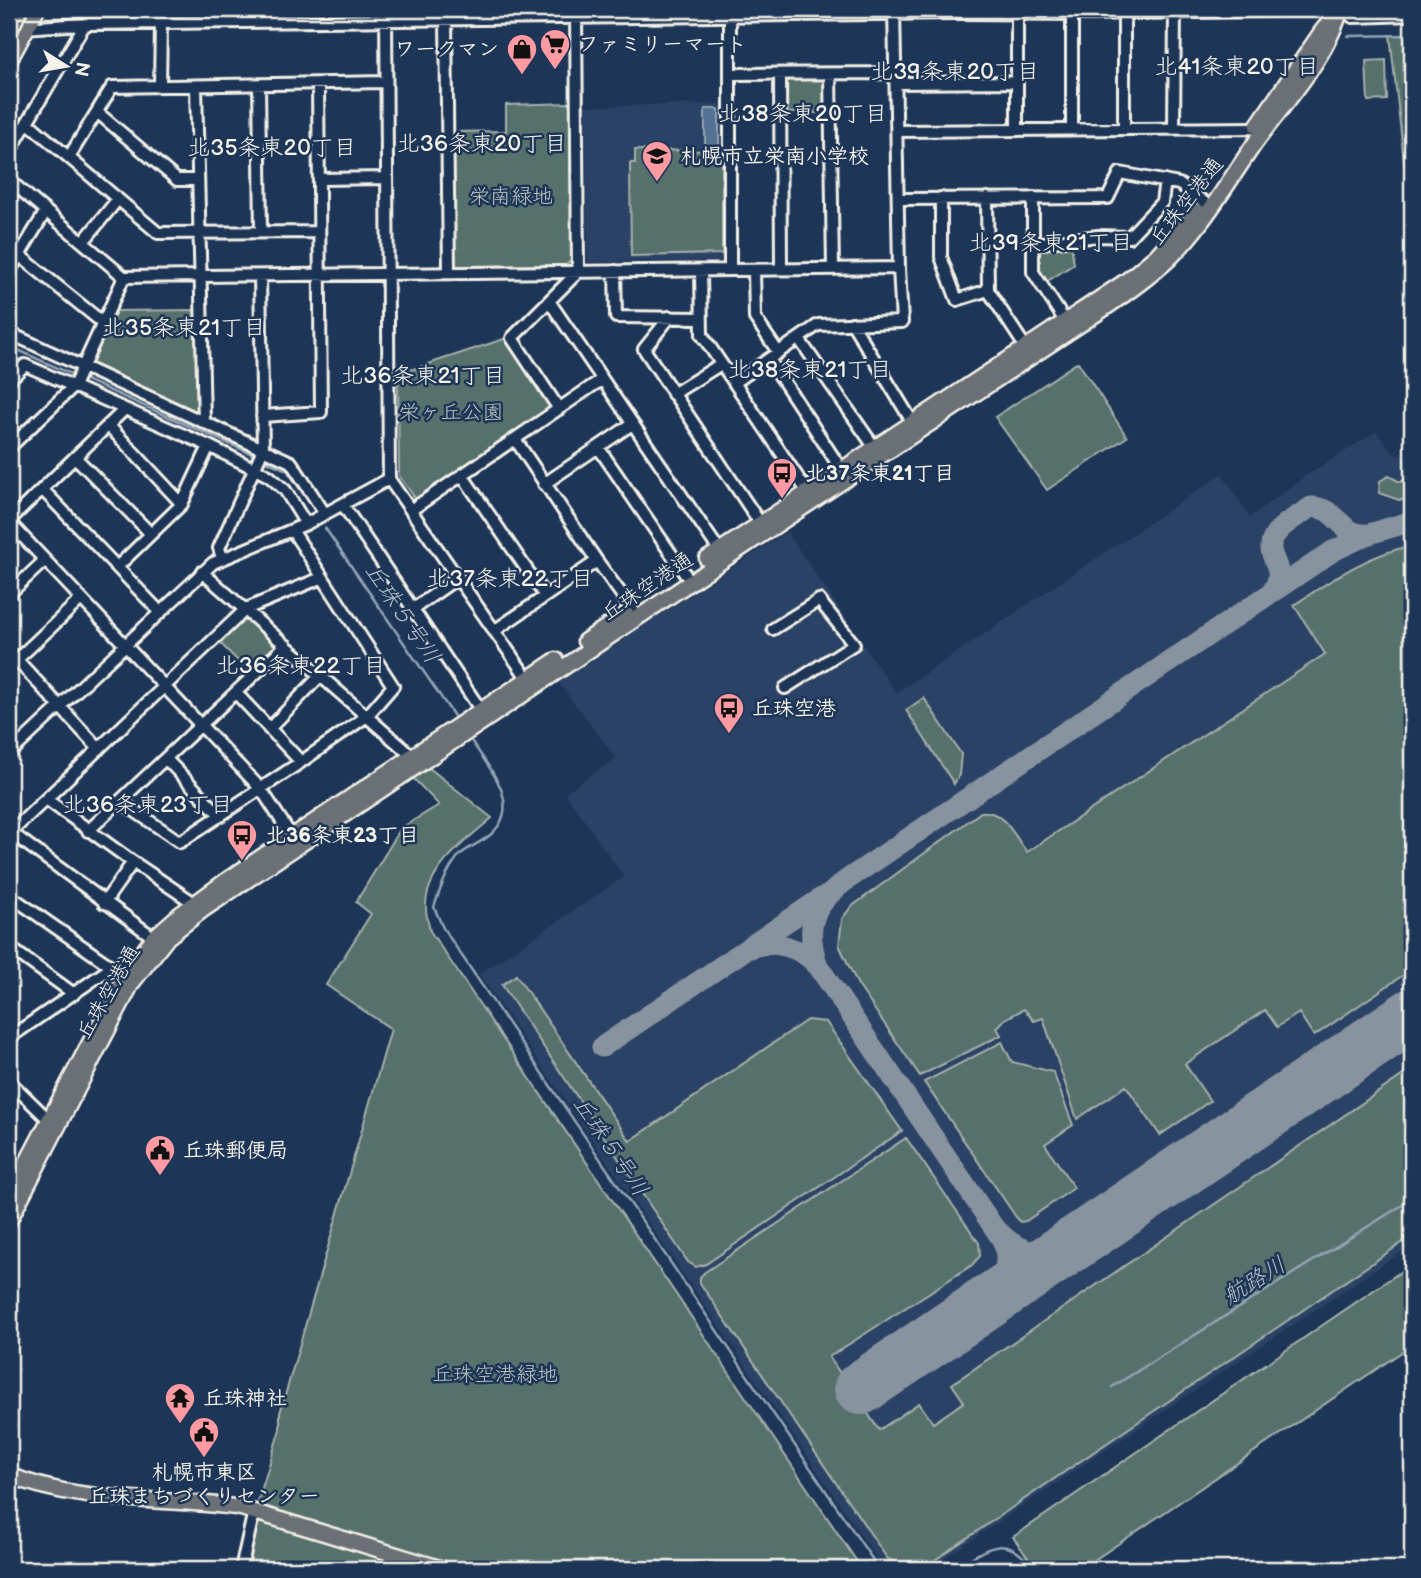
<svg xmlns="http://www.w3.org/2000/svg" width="1421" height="1578" font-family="'Balsamiq Sans','Klee One',sans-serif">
<rect width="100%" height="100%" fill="#1d3557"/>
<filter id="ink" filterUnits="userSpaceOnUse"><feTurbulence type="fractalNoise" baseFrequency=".0143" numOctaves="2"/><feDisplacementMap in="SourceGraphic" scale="14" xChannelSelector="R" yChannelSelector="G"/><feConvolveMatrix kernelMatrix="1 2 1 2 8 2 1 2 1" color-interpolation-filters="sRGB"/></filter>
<g filter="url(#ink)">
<path fill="#2c4265" d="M728 104 727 261 588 262 585 106Z
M1376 432 1394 454 1412 458V1245L928 1569H884L479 974 624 877 565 793 616 758 558 682 787 532 896 693 1222 474 1250 517 1307 475Z"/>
<path fill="#57706c" stroke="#a6b0aa" stroke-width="2" d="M1390 35H1412V233V232Z
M1386 60 1387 100 1368 101 1366 61Z
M823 78 825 82 826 113H784V84L788 79Z
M570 103 571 260 566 265 457 266 452 262V132L506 131V105Z
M635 150 722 151V254L631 256 630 163H635Z
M1071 245 1074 264 1046 282 1038 269V251L1040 249Z
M196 310 197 411 194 413 94 368 92 364 115 311Z
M507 338 552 405V408L419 499 415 498 399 476 398 374Z
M1078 362 1127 437 1047 490 995 417Z
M1389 476 1400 482 1412 476V499L1399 500 1379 493 1380 481Z
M1412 546V969L1314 1036 1299 1013 1277 1027 1265 1010 1185 1064 1210 1101 1160 1135 1126 1086 1077 1119 1043 1018 1034 1021 1024 1009 1005 1019 997 1028 1001 1035 920 1076 858 985 839 945 842 919 851 907 981 812C1004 809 1015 838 1027 852L1325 654 1294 605C1330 581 1369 553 1412 546Z
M247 615 279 643 249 672 219 642Z
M924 698 961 754 959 775 954 784 906 710Z
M428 767 492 818C466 840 424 871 426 909 426 916 429 924 430 931L862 1569H245L259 1498 280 1429V1413L391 1029 326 985 371 914 356 902 401 828 439 805 413 778Z
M516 975 630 1141 807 1020 826 1022 902 1131 706 1264 696 1267 688 1262 502 985Z
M1002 1042 1012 1062 1053 1072 1073 1125 1045 1144 1074 1188 1026 1221 1020 1222 1016 1217 924 1082Z
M1412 1069V1236L926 1566C909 1570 902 1568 887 1558L700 1283V1277L705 1272 906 1138 979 1243 980 1256 972 1265 829 1357 879 1430 919 1403 933 1423 964 1402 952 1384Z
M1412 1264V1345L1081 1569H1036L1013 1537Z"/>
<path fill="#537192" stroke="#93a4b4" stroke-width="2" d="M705 109H719V149H705Z"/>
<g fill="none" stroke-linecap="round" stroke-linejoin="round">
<path stroke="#93a4b4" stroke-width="2.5" d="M1348 36 1412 35
M9 346 71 374
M86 380 252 454
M266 461 287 470 314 510
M325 528 454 716
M472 742C492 772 524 807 489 836 479 844 465 848 457 858 446 872 440 890 434 907L443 928 879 1569
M1112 1387 1412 1199
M954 1569C985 1549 1007 1530 1033 1569"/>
<path stroke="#8893a0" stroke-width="21" d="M1271 593C1292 566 1260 557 1275 535 1283 523 1300 515 1311 507 1339 507 1339 537 1369 534
M750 948C775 939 800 947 818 966
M602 1047 823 897
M999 1232C1022 1256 1044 1256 1073 1244
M985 1304C1003 1286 1011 1265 1003 1241L818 966C803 924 814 904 848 879L1333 551 1369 534 1412 521"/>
<path stroke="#8893a0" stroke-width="54" d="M861 1388 1412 1015"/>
<g stroke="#f4f1e8" stroke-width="16">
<path id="minor" d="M386 9 389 479 532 685
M1341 9 1353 17 1412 15
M730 12V270
M1017 13V130
M446 19 449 273
M22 28 85 24 957 13 1086 14 1342 9
M730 74 896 73
M780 74 781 269
M830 74 833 269
M896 83 1017 82
M259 85 261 232
M160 86 161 23
M196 86 204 421
M97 112 177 180H198
M27 122 158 233 319 232
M1072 129V14
M1124 129V13
M1174 129 1175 9
M897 131 1256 128 1260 132
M9 153 85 24
M69 157 112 87 386 82
M320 179 387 178
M9 180 124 277 899 268
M941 198V257L957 300 988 290
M987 198 988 290 1026 348
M1033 198V272L1065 321
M898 199 1108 198 1120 173 1179 184 1204 202
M83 242 118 199
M1033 244 1098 236 1129 237 1162 202 1165 181
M19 255 103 323
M754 270 755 318 778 352
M615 271 616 317 701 318
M701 271 702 335 811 497
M9 272 46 211
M549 301 723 556
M670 317 644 349 760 523
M852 323 916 428
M9 333 291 462 325 514
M799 339 877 451
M769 359 841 469
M9 380 25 365 209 446 269 476 285 490 306 524
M734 383 818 325 902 322 899 268 894 9
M673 394 721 364
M559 409 512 338 578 272 576 9
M262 416 321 412 318 84
M108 425 182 504
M515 439 597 561 638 617
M598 447 685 574
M9 448 74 386 124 277
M75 457 151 534
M462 475 545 596
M544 484 632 424
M42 489 160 612
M343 505 480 709
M411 510 601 380
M9 521 125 409
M9 522 261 789 294 840
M222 558 219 548 263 449 260 276
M117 567 182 504 209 446
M202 572 412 756
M9 594 45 560
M413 609 459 577
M773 629 819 600 854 644 785 688
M494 631 597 561
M17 660 99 749
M9 667 81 599
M236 693 301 762
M269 729 321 675
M9 754 213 563 306 524 389 479
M166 759 221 816
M46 799 133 862
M120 801 180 842 301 762 367 716 393 686 292 530
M9 831 157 940
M88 831 286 645
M9 834 246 609 321 578
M9 895 112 967
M104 903 133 862 200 907
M9 947 74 994
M9 1038 112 967 131 962H140
M9 1081 49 1120
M241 1569 254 1511"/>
</g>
<g stroke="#f4f1e8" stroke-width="19">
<path id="major" d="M1257 126 1322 31 1336 14
M707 559 1126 281 1157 255 1197 211
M585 641 626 614
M9 1196 124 978 153 938 179 915 227 880 556 660
M9 1221 132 983 168 937 204 909 725 559 1105 308C1127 293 1150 277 1169 259 1203 226 1228 182 1255 143 1286 101 1326 59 1341 9
M9 1475C84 1506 163 1496 241 1508L443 1569"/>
</g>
<g stroke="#f4f1e8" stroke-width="21">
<path id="highway" d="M9 59 36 9"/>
</g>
<use href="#minor" stroke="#1d3557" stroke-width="10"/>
<use href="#major" stroke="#6b7074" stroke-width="14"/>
<use href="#highway" stroke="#6b7074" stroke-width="16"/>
<g stroke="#f4f1e8" stroke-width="21" stroke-linecap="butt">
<path id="highway-bridge" d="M9 30 19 9"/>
</g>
<use href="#highway-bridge" stroke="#6b7074" stroke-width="16"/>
</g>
</g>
<defs>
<g id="supermarket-pin" transform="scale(1.575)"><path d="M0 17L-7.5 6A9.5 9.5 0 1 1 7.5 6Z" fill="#ff9aa2" stroke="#1d3557"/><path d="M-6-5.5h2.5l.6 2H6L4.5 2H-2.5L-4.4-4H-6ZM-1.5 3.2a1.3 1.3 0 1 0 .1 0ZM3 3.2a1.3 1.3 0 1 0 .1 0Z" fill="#111"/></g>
<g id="shop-pin" transform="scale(1.575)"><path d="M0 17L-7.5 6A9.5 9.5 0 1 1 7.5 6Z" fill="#ff9aa2" stroke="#1d3557"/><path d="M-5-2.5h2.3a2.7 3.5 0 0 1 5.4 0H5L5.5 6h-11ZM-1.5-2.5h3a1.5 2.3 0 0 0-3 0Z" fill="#111"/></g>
<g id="school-pin" transform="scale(1.575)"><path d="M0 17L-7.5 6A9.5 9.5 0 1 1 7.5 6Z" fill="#ff9aa2" stroke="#1d3557"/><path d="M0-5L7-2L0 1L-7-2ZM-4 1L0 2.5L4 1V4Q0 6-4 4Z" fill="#111"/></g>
<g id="bus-pin" transform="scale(1.575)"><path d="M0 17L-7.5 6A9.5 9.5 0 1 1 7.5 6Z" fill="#ff9aa2" stroke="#1d3557"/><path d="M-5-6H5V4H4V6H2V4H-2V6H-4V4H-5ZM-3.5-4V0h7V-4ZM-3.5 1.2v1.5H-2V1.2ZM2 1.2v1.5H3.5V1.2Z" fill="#111"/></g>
<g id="civic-pin" transform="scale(1.575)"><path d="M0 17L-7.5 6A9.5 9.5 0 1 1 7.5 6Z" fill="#ff9aa2" stroke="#1d3557"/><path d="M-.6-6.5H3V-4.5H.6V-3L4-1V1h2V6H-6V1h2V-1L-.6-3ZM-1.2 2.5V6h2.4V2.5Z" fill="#111"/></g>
<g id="temple-pin" transform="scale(1.575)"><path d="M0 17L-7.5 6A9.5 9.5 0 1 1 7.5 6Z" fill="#ff9aa2" stroke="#1d3557"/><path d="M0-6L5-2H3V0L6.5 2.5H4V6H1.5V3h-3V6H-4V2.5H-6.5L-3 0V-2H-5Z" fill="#111"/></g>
</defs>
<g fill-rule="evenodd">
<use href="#supermarket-pin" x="555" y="44"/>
<use href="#shop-pin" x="522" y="49"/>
<use href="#school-pin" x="657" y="156"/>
<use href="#bus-pin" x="782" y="473"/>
<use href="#bus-pin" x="729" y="708"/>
<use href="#bus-pin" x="242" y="835"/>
<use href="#civic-pin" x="160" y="1150"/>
<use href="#temple-pin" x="180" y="1398"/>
<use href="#civic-pin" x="204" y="1432"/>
</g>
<g text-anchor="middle" stroke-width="5" stroke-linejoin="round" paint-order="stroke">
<g font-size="21" font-weight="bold" fill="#f4f1e8" stroke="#1d3557" text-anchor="start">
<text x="578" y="51">ファミリーマート</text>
<text x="499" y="56" text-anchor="end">ワークマン</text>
<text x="680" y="163">札幌市立栄南小学校</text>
<text x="805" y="480">北37条東21丁目</text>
<text x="752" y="715">丘珠空港</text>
<text x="265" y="842">北36条東23丁目</text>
<text x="183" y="1157">丘珠郵便局</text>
<text x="203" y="1405">丘珠神社</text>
<text x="204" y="1479" text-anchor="middle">札幌市東区<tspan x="204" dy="24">丘珠まちづくりセンター</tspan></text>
</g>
<g font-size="21" fill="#bdc4bd" stroke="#1d3557">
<text x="511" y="203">栄南緑地</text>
<text x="451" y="419">栄ヶ丘公園</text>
<text x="495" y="1381">丘珠空港緑地</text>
</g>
<g font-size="21" fill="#f4f1e8" stroke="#1d3557">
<text transform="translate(1186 201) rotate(-52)" y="7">丘珠空港通</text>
<text transform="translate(647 586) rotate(-34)" y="7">丘珠空港通</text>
<text transform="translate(108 992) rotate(-60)" y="7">丘珠空港通</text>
</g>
<g font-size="23" fill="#f4f1e8" stroke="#1d3557">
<text x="1237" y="74">北41条東20丁目</text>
<text x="955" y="79">北39条東20丁目</text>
<text x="803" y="121">北38条東20丁目</text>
<text x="482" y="151">北36条東20丁目</text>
<text x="272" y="155">北35条東20丁目</text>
<text x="1051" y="250">北39条東21丁目</text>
<text x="184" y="335">北35条東21丁目</text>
<text x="810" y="377">北38条東21丁目</text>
<text x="423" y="383">北36条東21丁目</text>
<text x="510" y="586">北37条東22丁目</text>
<text x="301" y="673">北36条東22丁目</text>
<text x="148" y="812">北36条東23丁目</text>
</g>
<g font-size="23" font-style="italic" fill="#b4bec6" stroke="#1d3557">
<text transform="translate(403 613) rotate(56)" y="8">丘珠５号川</text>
<text transform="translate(611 1146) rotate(56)" y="8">丘珠５号川</text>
<text transform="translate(1254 1280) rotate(-32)" y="8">航路川</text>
</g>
</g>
<rect width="1421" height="1578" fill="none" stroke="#1d3557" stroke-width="35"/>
<rect x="18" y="18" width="1386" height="1543" fill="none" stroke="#f4f1e8" stroke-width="2.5" filter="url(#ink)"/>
<g transform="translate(66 66) rotate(101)" stroke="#1d3557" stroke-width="5" paint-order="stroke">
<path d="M0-5L12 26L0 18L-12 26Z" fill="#f4f1e8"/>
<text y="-10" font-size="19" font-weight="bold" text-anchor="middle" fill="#f4f1e8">N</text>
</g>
</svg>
